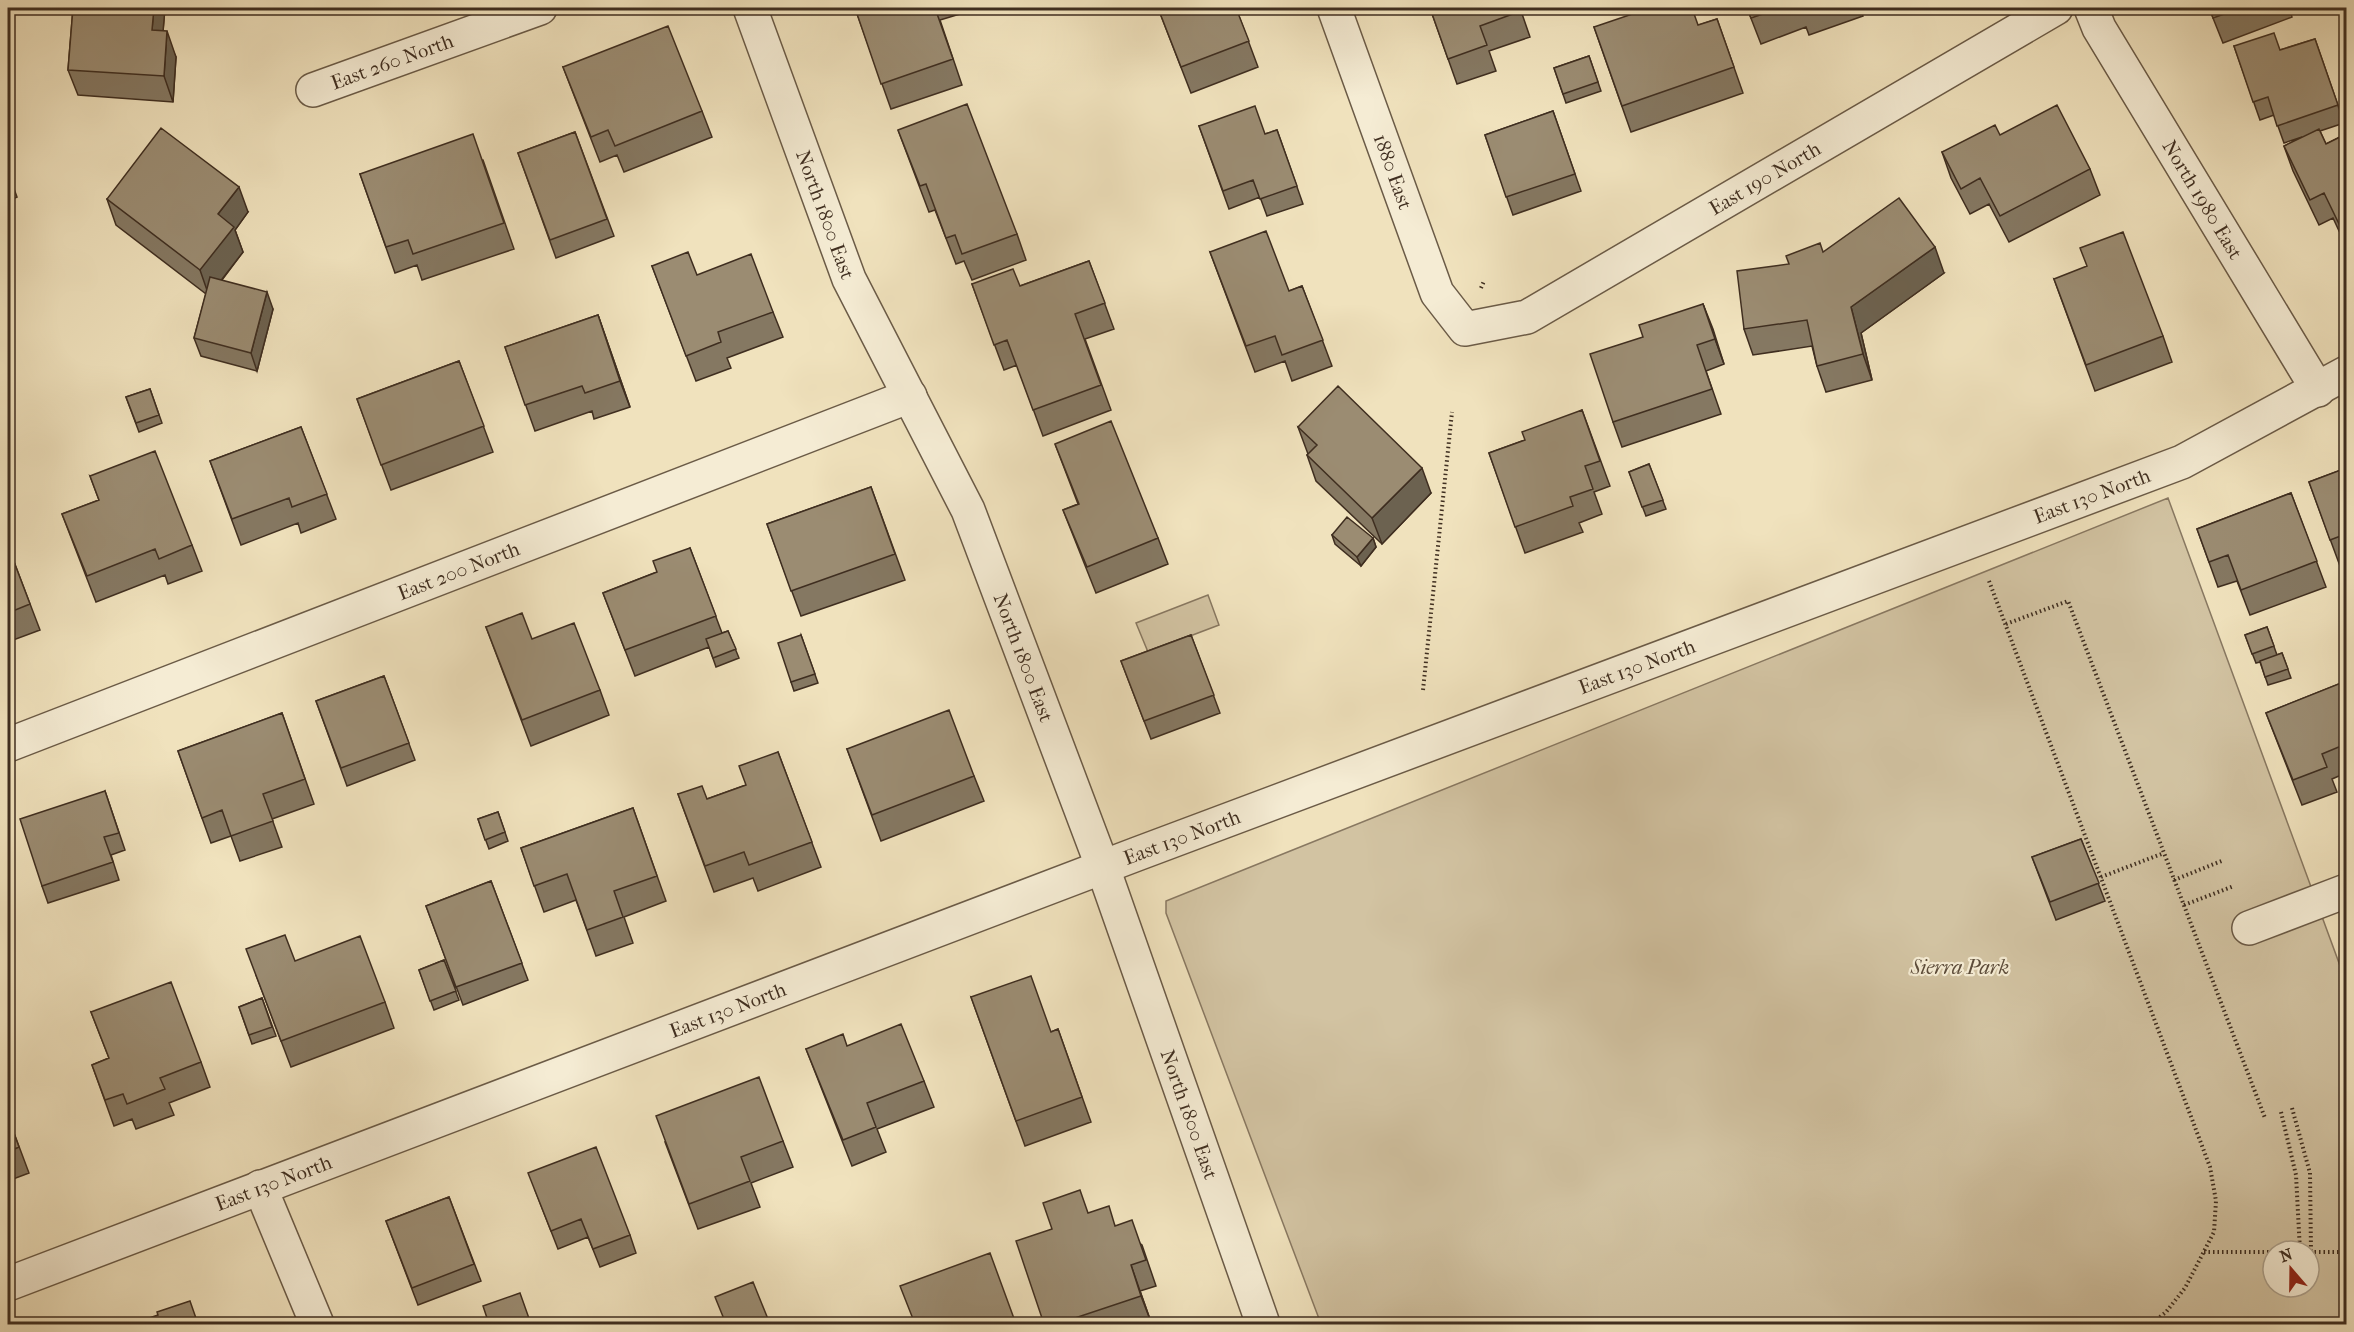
<svg xmlns="http://www.w3.org/2000/svg" width="2354" height="1332" font-family="'IM FELL French Canon',serif">
<rect width="100%" height="100%" fill="#f0e2bd"/>
<filter id="stains"><feTurbulence type="fractalNoise" baseFrequency=".00333" numOctaves="4"/><feColorMatrix values="0 0 0 0 .2 0 0 0 0 .09 0 0 0 0 .02 0 0 0 .5 -.17"/></filter>
<radialGradient id="worn" r=".72"><stop offset=".6" stop-color="#630" stop-opacity="0"/><stop offset="1" stop-color="#630" stop-opacity=".3"/></radialGradient>
<path fill="#d2c3a2" stroke="#887861" stroke-width="1.5" fill-rule="evenodd" d="M2168 498 2346 982V1324H1321L1166 913V901ZM2273 1251H2309V1287H2273Z
M1208 595 1219 625 1148 652 1136 623Z"/>
<g fill="none" stroke-linecap="round" stroke-linejoin="round">
<g stroke="#6b5b47" stroke-width="36">
<g id="street">
<path id="s1" d="M750 8 849 279 968 510 1103 868 1263 1324"/>
<path id="s2" d="M1334 8 1437 293 1465 329 1527 317 2056 8"/>
<path id="s3" d="M2091 8 2099 28 2318 390"/>
<path id="s4" d="M313 90 540 8"/>
<path id="s5" d="M8 745 910 396"/>
<path d="M2249 928 2346 891"/>
<path d="M260 1187 317 1324"/>
<path id="s6" d="M8 1284 1137 854 2182 462 2346 373"/>
</g>
</g>
<path stroke="#3f2e20" stroke-width="4" stroke-dasharray="1.5 3" stroke-linecap="butt" d="M1481 288 1484 281
M1989 581 2210 1167 2216 1201 2214 1232 2185 1288 2166 1312 2151 1324
M2006 624 2068 601 2265 1118
M1423 690 1452 412
M2101 877 2164 853
M2174 880 2224 860
M2184 905 2234 886
M2292 1108 2310 1173 2311 1252
M2281 1112 2296 1175 2300 1251
M2204 1252H2273
M2310 1252H2346"/>
<use href="#street" stroke="#f5ecd4" stroke-width="33"/>
</g>
<path fill="#857862" stroke="#3f2e20" stroke-width="1.5" d="M73 8H165L163 31 176 57 173 102 78 95 68 70Z
M855 8H958L960 14 940 20 962 85 891 109Z
M1158 8H1225L1226 10 1236 8 1258 67 1191 93Z
M1430 8H1520L1530 37 1489 51 1496 71 1457 84Z
M1747 8H1860L1863 16 1809 35 1806 27 1761 44Z
M2209 8H2289L2292 17 2223 43Z
M1717 19 1743 93 1631 132 1594 27 1699 25Z
M2315 39 2344 123 2320 131 2326 144 2346 134V246L2333 218 2319 225 2293 171 2284 146 2302 137 2284 143 2274 115 2260 120 2234 46 2280 50Z
M1589 56 1601 91 1566 103 1554 68Z
M563 67 702 111 712 137 624 172 617 155 600 162Z
M1553 111 1581 191 1513 215 1485 135Z
M1199 126 1265 134 1277 130 1303 204 1267 216 1260 197 1229 209Z
M898 130 1017 234 1026 260 972 280 964 261 956 264 935 210 929 212Z
M575 132 614 236 556 258 518 153Z
M2000 135 2090 169 2100 195 2009 242 1989 204 1970 214 1951 178 1942 152Z
M483 160 514 249 422 280 417 265 395 273 360 174Z
M8 172 17 197 8 201Z
M107 199 248 212 235 230 243 252 222 280 273 309 257 371 201 356 194 338 206 294 116 225Z
M8 222 13 238 8 240Z
M1210 252 1289 291 1302 286 1332 366 1292 381 1285 361 1255 372Z
M1823 252 1944 273 1861 333 1872 380 1826 392 1817 366 1812 346 1753 355 1744 329 1789 264Z
M1089 261 1114 329 1085 339 1111 410 1043 436 1017 365 1004 370 972 284 1020 286Z
M652 266 697 275 773 312 783 337 727 358 731 368 696 381Z
M2054 279 2163 336 2172 362 2095 391Z
M1703 304 1724 364 1706 371 1721 414 1622 447 1613 422 1643 337Z
M598 315 630 407 594 419 592 411 535 431 505 347Z
M459 361 493 452 391 490 357 399Z
M150 389 162 423 139 432 126 397Z
M1582 410 1610 486 1594 492 1602 514 1579 523 1583 532 1525 553 1489 453 1525 440Z
M301 427 336 519 301 533 298 523 241 545 210 461Z
M1298 427 1431 493 1382 544 1316 481 1307 455 1308 454Z
M1055 444 1158 538 1168 564 1096 593 1063 510 1078 504Z
M1649 464 1666 509 1646 516 1629 472Z
M2346 468V563L2340 566 2309 482Z
M90 476 192 545 202 571 168 584 165 575 96 602 62 514 99 500Z
M871 487 905 580 801 616 767 524Z
M2291 493 2326 587 2250 615 2237 581 2218 587 2197 529Z
M1332 535 1373 538 1376 547 1361 566 1335 544Z
M8 546 40 630 8 642Z
M690 548 722 633 728 631 739 658 716 667 709 647 635 676 603 593 657 572Z
M486 627 532 639 600 690 609 715 531 746Z
M2267 627 2277 655 2282 653 2291 678 2268 685 2260 662 2256 663 2245 635Z
M801 635 818 683 794 691 791 682Z
M1191 635 1220 713 1151 739 1121 661Z
M384 676 415 760 347 786 316 701Z
M2346 681V773L2332 779 2337 792 2302 805 2266 713Z
M282 713 314 804 272 819 282 847 240 861 231 836 211 843 178 751Z
M847 749 974 776 984 801 881 841Z
M778 752 821 867 758 891 753 878 714 892 678 794 707 799 746 785Z
M105 791 125 850 111 855 119 880 48 903 42 886Z
M633 808 666 901 624 917 633 943 596 956 576 900 544 912 521 848Z
M498 812 508 841 489 849 478 819Z
M2081 839 2105 901 2056 920 2032 857Z
M491 881 528 980 463 1005 426 906Z
M444 960 459 1000 434 1010 419 970Z
M295 961 385 1002 394 1028 291 1067 256 975Z
M971 997 1051 1032 1058 1029 1091 1122 1025 1146Z
M262 998 276 1036 252 1044 239 1007Z
M91 1012 201 1062 210 1087 169 1103 174 1115 136 1129 132 1119 114 1126 92 1065 109 1058Z
M847 1046 924 1081 934 1107 877 1129 886 1152 852 1166 806 1049Z
M8 1117 29 1173 8 1181Z
M783 1141 793 1167 751 1183 760 1207 698 1229 665 1142Z
M535 1190 630 1235 636 1253 600 1267 588 1237 558 1249Z
M449 1197 481 1281 418 1305 386 1221Z
M1088 1213 1116 1226 1142 1245 1156 1286 1140 1291 1151 1322 1143 1324H1044L1052 1229Z"/>
<path fill="#6c6250" stroke="#3f2e20" stroke-width="1.5" d="M154 8H165L161 56 152 30Z
M167 31 176 57 173 102 164 76Z
M239 187 248 212 235 230 243 252 209 296 200 270 218 214Z
M1935 247 1944 273 1861 333 1872 380 1863 354 1851 307Z
M267 292 273 309 257 371 251 353Z
M1703 304 1713 329 1724 364 1715 339Z
M598 315 607 341 630 407 620 381Z
M1422 468 1431 493 1382 544 1372 518Z
M1373 538 1376 547 1361 566 1357 557Z
M1131 1265 1140 1291 1151 1322 1141 1296Z"/>
<path fill="#9b8c72" stroke="#3f2e20" stroke-width="1.5" d="M73 8H154L152 30 167 31 164 76 68 70Z
M855 8H935L953 59 881 84Z
M1158 8H1225L1226 10 1236 8 1249 41 1181 67Z
M1430 8H1520L1521 11 1480 26 1487 45 1448 59Z
M1650 8H1692L1698 25 1717 19 1734 67 1622 106 1594 27Z
M1747 8H1781L1751 18Z
M2210 8H2241L2213 18Z
M668 26 702 111 615 146 608 130 591 137 563 67Z
M2274 33 2280 50 2315 39 2338 105 2277 126 2268 97 2253 102 2234 46Z
M1589 56 1598 82 1563 94 1554 68Z
M967 104 1017 234 962 254 955 235 946 238 926 184 920 186 898 130Z
M2057 105 2090 169 2000 216 1980 178 1961 189 1942 152 1995 125 2000 135Z
M1255 106 1265 134 1277 130 1297 186 1260 199 1253 180 1223 191 1199 126Z
M1553 111 1575 174 1506 197 1485 135Z
M161 128 239 187 218 214 234 227 200 270 107 199Z
M2319 129 2326 144 2346 134V225L2341 228 2324 193 2310 200 2284 146Z
M575 132 607 219 550 240 518 153Z
M473 134 504 223 413 254 408 240 386 247 360 174Z
M1899 198 1935 247 1851 307 1863 354 1817 366 1807 320 1744 329 1737 271 1789 264 1786 256 1820 243 1823 252Z
M1266 231 1289 291 1302 286 1323 340 1282 355 1275 336 1246 346 1210 252Z
M2123 232 2163 336 2086 365 2054 279 2087 266 2080 248Z
M688 252 697 275 751 254 773 312 718 332 721 342 686 356 652 266Z
M1089 261 1105 303 1075 314 1101 385 1033 410 1007 340 994 345 972 284 1013 269 1020 286Z
M210 277 267 292 251 353 194 338Z
M1703 304 1715 339 1697 345 1712 389 1613 422 1590 354 1643 337 1639 325Z
M598 315 620 381 585 393 582 386 525 405 505 347Z
M459 361 484 426 381 465 357 399Z
M1338 386 1422 468 1372 518 1307 455 1317 445 1298 427Z
M150 389 159 415 136 423 126 397Z
M1582 410 1600 461 1585 466 1593 489 1570 497 1573 506 1515 527 1489 453 1525 440 1522 432Z
M1111 421 1158 538 1087 567 1063 510 1079 504 1055 444Z
M301 427 327 494 292 507 289 498 232 519 210 461Z
M155 451 192 545 159 559 155 549 87 576 62 514 99 500 90 476Z
M1649 464 1663 500 1642 507 1629 472Z
M2346 468V534L2330 540 2309 482Z
M871 487 895 554 791 591 767 524Z
M2291 493 2317 561 2241 590 2228 555 2209 562 2197 529Z
M1347 517 1373 538 1357 557 1332 535Z
M8 546 30 604 8 613Z
M690 548 716 616 625 650 603 593 657 572 653 561Z
M522 613 532 639 574 623 600 690 522 720 486 627Z
M2267 627 2274 646 2252 654 2245 635Z
M728 631 736 649 713 658 706 639Z
M801 635 815 674 791 682 778 643Z
M1191 635 1214 695 1144 721 1121 661Z
M2282 653 2288 669 2265 677 2260 661Z
M384 676 409 743 341 768 316 701Z
M2346 681V744L2322 754 2327 767 2293 780 2266 713Z
M949 710 974 776 872 815 847 749Z
M282 713 305 779 263 794 273 821 231 836 222 810 202 818 178 751Z
M778 752 812 842 749 865 744 852 705 866 678 794 702 786 707 799 746 785 739 766Z
M105 791 119 833 104 837 113 862 42 886 20 819Z
M633 808 657 876 614 891 623 917 587 930 567 874 534 886 521 848Z
M498 812 505 832 485 840 478 819Z
M2081 839 2099 883 2050 902 2032 857Z
M491 881 522 963 456 987 426 906Z
M285 935 295 961 360 936 385 1002 281 1041 246 949Z
M444 960 456 991 430 1001 419 970Z
M1031 976 1051 1032 1058 1029 1082 1097 1016 1121 971 997Z
M171 982 201 1062 160 1078 165 1089 127 1104 123 1094 105 1100 92 1065 109 1058 91 1012Z
M262 998 272 1027 249 1035 239 1007Z
M901 1024 924 1081 867 1103 876 1127 843 1140 806 1049 843 1034 847 1046Z
M759 1077 783 1141 741 1157 750 1181 689 1204 656 1116Z
M8 1117 19 1147 8 1152Z
M596 1147 630 1235 593 1249 581 1219 551 1231 528 1173Z
M1080 1190 1088 1213 1109 1206 1115 1226 1132 1220 1146 1260 1131 1265 1141 1296 1057 1324H1044L1016 1241 1052 1229 1043 1203Z
M449 1197 474 1264 412 1288 386 1221Z
M990 1253 1016 1324H915L900 1286Z
M753 1282 770 1324H726L715 1297Z
M520 1293 531 1324H489L483 1306Z
M190 1301 198 1324H132L158 1315 157 1312Z"/>
<g text-anchor="middle" stroke-width="4.5" stroke-linejoin="round" paint-order="stroke">
<g font-size="20" fill="#3f2e20" stroke="#f5ecd4">
<text dy="7" stroke="none"><textPath href="#s4" startOffset="84">East 260 North</textPath></text>
<text dy="7" stroke="none"><textPath href="#s2" startOffset="174">1880 East</textPath></text>
<text dy="7" stroke="none"><textPath href="#s2" startOffset="687">East 190 North</textPath></text>
<text dy="7" stroke="none"><textPath href="#s3" startOffset="222">North 1980 East</textPath></text>
<text dy="7" stroke="none"><textPath href="#s1" startOffset="220">North 1800 East</textPath></text>
<text dy="7" stroke="none"><textPath href="#s6" startOffset="2228">East 130 North</textPath></text>
<text dy="7" stroke="none"><textPath href="#s5" startOffset="483">East 200 North</textPath></text>
<text dy="7" stroke="none"><textPath href="#s1" startOffset="706">North 1800 East</textPath></text>
<text dy="7" stroke="none"><textPath href="#s6" startOffset="1742">East 130 North</textPath></text>
<text dy="7" stroke="none"><textPath href="#s6" startOffset="1256">East 130 North</textPath></text>
<text dy="7" stroke="none"><textPath href="#s6" startOffset="770">East 130 North</textPath></text>
<text dy="7" stroke="none"><textPath href="#s1" startOffset="1192">North 1800 East</textPath></text>
<text dy="7" stroke="none"><textPath href="#s6" startOffset="284">East 130 North</textPath></text>
</g>
<g font-size="20" font-style="italic" fill="#5c4c3a" stroke="#f5ecd4">
<text x="1960" y="974">Sierra Park</text>
</g>
</g>
<rect width="2354" height="1332" fill="none" stroke="#f0e2bd" stroke-width="30"/>
<rect x="9" y="9" width="2336" height="1314" fill="none" stroke="#3f2e20" stroke-width="3"/>
<rect x="15" y="15" width="2324" height="1302" fill="none" stroke="#3f2e20" stroke-width="1.5"/>
<g transform="translate(2291 1269) rotate(340)"><circle r="28" fill="#f5ecd4" stroke="#aca08c" stroke-width="1.5"/>
<path d="M0-4.5L10 22L0 15L-10 22Z" fill="#8f2418"/>
<text y="-9" font-size="16" font-weight="bold" text-anchor="middle" fill="#3f2e20">N</text>
</g>
<rect width="100%" height="100%" filter="url(#stains)"/>
<rect width="100%" height="100%" fill="url(#worn)"/>
</svg>
